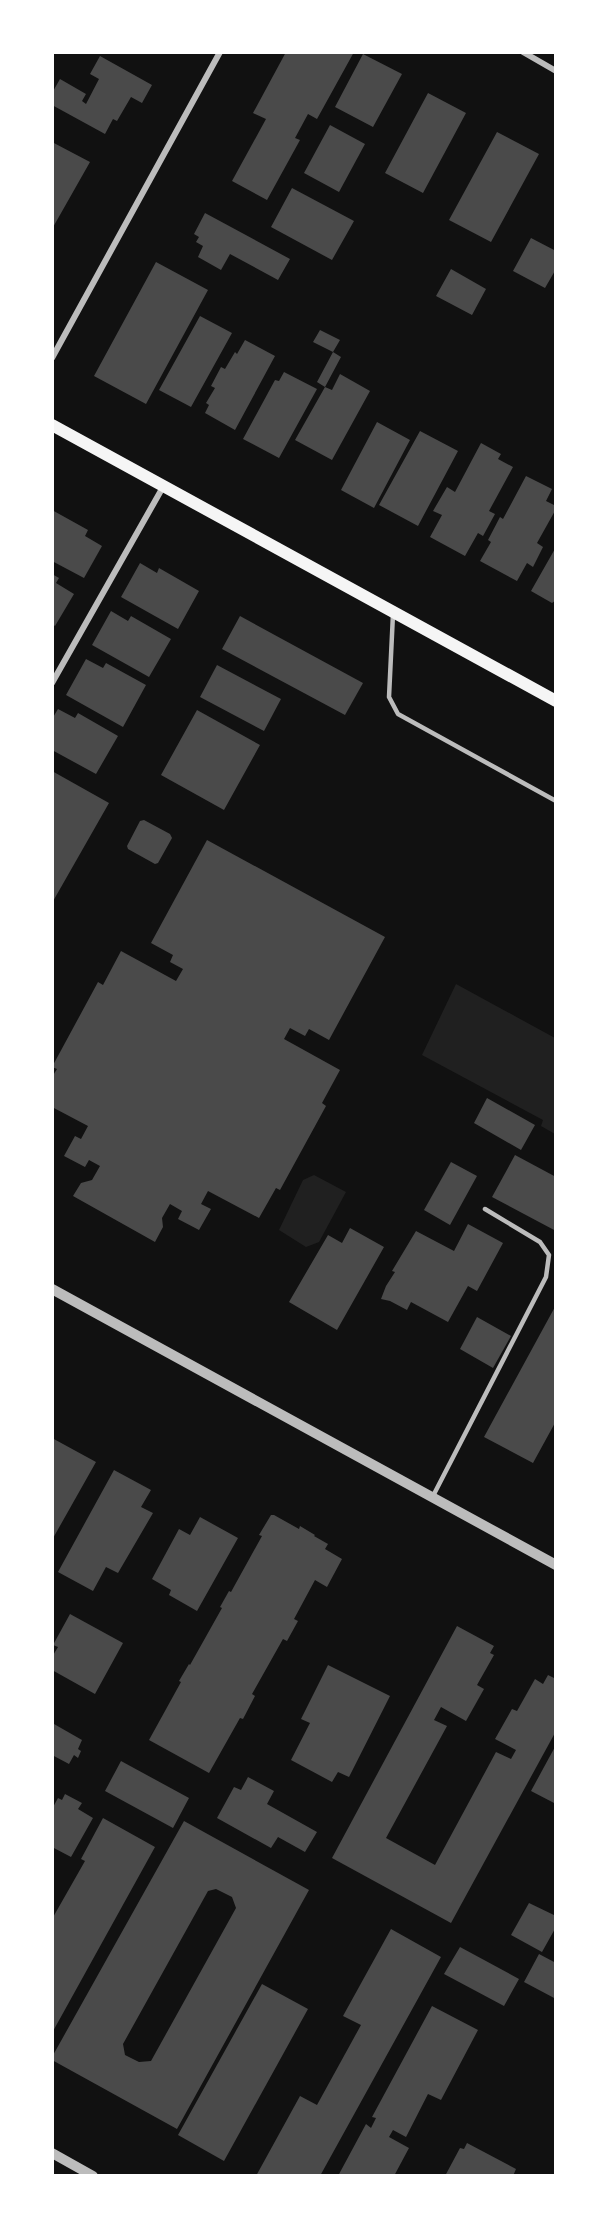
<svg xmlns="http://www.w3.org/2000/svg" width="608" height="2228" font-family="Arial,sans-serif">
<rect width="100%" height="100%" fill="#111"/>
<path fill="#202020" d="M456 984 555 1038V1134L541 1126 543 1120 422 1055Z
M314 1175 346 1192 319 1242 306 1247 279 1230 303 1180Z"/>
<path fill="#4a4a4a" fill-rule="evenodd" d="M286 52H354L317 119 308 114 295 138 300 140 267 200 232 181 266 119 253 113Z
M363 54 402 74 373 127 335 107Z
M100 56 152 85 142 103 131 97 117 121 113 119 105 134 52 105V93L60 79 86 94 82 101 86 104 99 79 90 74Z
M428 93 466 113 423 193 385 173Z
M330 125 365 144 339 192 304 173Z
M497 132 539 154 491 242 449 220Z
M52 142 90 162 52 229Z
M292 188 354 221 332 260 271 227Z
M205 213 290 259 278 280 230 254 221 270 198 257 203 246 196 242 199 237 194 234Z
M531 238 556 251V269L545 288 513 271Z
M156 262 208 290 146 404 94 376Z
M451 269 486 289 472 315 436 296Z
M200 316 232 333 191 407 159 390Z
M320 330 340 340 333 352 313 342Z
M245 340 275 356 235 430 205 413 209 405 206 403 215 388 211 386 221 367 225 369 235 352 237 354Z
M333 352 341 357 325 387 317 382Z
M284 372 317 389 279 458 243 439 275 380 279 381Z
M340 374 370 391 332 460 295 440 325 387 332 390Z
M377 422 410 440 374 508 341 490Z
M420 431 458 451 418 526 379 505Z
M481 443 501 454 498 459 513 467 489 511 495 514 483 536 478 533 465 556 430 537 442 515 433 511 447 487 455 492Z
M526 476 552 489 546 501 556 506V509L537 543 543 547 533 567 527 563 517 581 480 561 491 542 488 540 500 517 503 519Z
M52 510 88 530 85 536 102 546 84 578 52 561Z
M556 547V600L552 603 531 591Z
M140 563 157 573 159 568 199 591 178 629 121 597Z
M52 574 59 578 56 583 74 594 55 626 52 624Z
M111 611 128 621 131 616 171 639 149 677 92 645Z
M240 616 363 683 345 715 222 649Z
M86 659 103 668 106 663 146 685 123 727 66 695Z
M217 665 281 699 264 731 200 697Z
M58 709 75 718 78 713 118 736 96 774 52 750V719Z
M197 710 260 745 224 810 161 775Z
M52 771 109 803 52 903Z
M144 820 170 834 172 838 158 863 155 864 128 849 127 846 140 821Z
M207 840 385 937 329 1040 309 1029 305 1036 290 1028 284 1039 340 1070 322 1103 326 1106 280 1190 276 1188 259 1218 208 1191 201 1204 211 1209 199 1230 178 1219 182 1211 170 1204 162 1218 163 1227 155 1242 73 1196 81 1183 92 1180 100 1166 89 1160 85 1167 64 1156 75 1136 81 1139 88 1126 52 1107V1077L57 1069 52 1067 98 982 103 985 121 951 176 981 183 969 170 962 173 955 151 943Z
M487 1098 535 1125 521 1150 474 1123Z
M515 1155 556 1177V1231L492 1197Z
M451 1162 477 1176 450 1225 424 1210Z
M468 1224 503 1243 477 1291 468 1286 448 1322 411 1302 407 1310 390 1301 381 1299 386 1286 395 1272 392 1271 416 1231 454 1251Z
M350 1228 384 1247 337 1330 289 1302 328 1235 342 1243Z
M556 1305V1421L533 1463 484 1437Z
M477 1317 511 1336 493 1368 460 1349Z
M52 1438 96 1462 52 1540Z
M114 1470 151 1490 141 1507 153 1513 118 1573 106 1567 93 1591 58 1572Z
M271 1515H274L299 1529 300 1526 315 1535 314 1536 328 1544 325 1549 342 1559 327 1587 315 1580 294 1619 298 1621 287 1641 283 1639 252 1694 255 1696 243 1719 240 1718 209 1773 149 1740 181 1682 179 1681 189 1664 190 1665 222 1608 220 1607 229 1591 231 1592 262 1536 259 1535Z
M200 1517 238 1538 197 1611 169 1595 171 1590 152 1579 179 1529 190 1535Z
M70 1614 123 1643 95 1694 52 1670V1657L58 1647 53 1645Z
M457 1626 494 1646 490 1653 494 1655 477 1685 484 1689 466 1721 441 1707 434 1720 447 1726 386 1838 435 1865 496 1752 511 1759 516 1750 495 1739 512 1709 517 1711 535 1679 543 1684 548 1675 556 1679V1731L451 1923 332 1858Z
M328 1665 390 1696 349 1777 338 1772 332 1782 291 1760 310 1723 301 1719Z
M54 1724 82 1740 78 1749 81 1751 78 1758 74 1755 69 1764 52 1755Z
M556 1745V1804L531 1791Z
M121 1761 189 1798 173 1828 105 1791Z
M248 1777 274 1791 267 1804 317 1832 305 1852 278 1837 271 1848 217 1818 234 1787 241 1790Z
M65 1794 82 1803 78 1809 93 1818 71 1857 52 1847V1809L58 1798 62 1800Z
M103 1818 155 1847 52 2033V1919L85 1861 81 1859Z
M184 1821 309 1890 177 2129 52 2060V2057ZM216 1889 232 1897 236 1908 151 2061 139 2062 125 2055 123 2044 208 1891Z
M529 1903 556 1916V1927L542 1952 511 1935Z
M391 1929 441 1957 320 2176H256L300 2096 317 2105 361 2025 343 2016Z
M460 1947 519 1979 504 2006 444 1974Z
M539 1954 556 1963V1999L524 1982Z
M262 1984 308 2009 224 2161 178 2135Z
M432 2006 478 2030 441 2100 428 2094 406 2137 393 2130 389 2137 409 2148 394 2176H338L366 2124 371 2128 376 2118 372 2117Z
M467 2143 516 2169 513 2176H445L460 2148 464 2149Z"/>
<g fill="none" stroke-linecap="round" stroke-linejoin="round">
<path stroke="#bcbcbc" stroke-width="4.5" d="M393 614 389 697 398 714 556 801
M433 1496 546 1277 549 1255 540 1242 485 1209"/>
<path stroke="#bcbcbc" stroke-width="6" d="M523 52 556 71
M52 358 220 52
M52 683 163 487"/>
<path stroke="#bcbcbc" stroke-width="10" d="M52 1289 556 1565
M52 2153 93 2176"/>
<path stroke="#f5f5f5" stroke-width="12" d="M52 425 556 701"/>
</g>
<rect width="608" height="2228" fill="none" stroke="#ffffff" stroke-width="108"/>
</svg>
